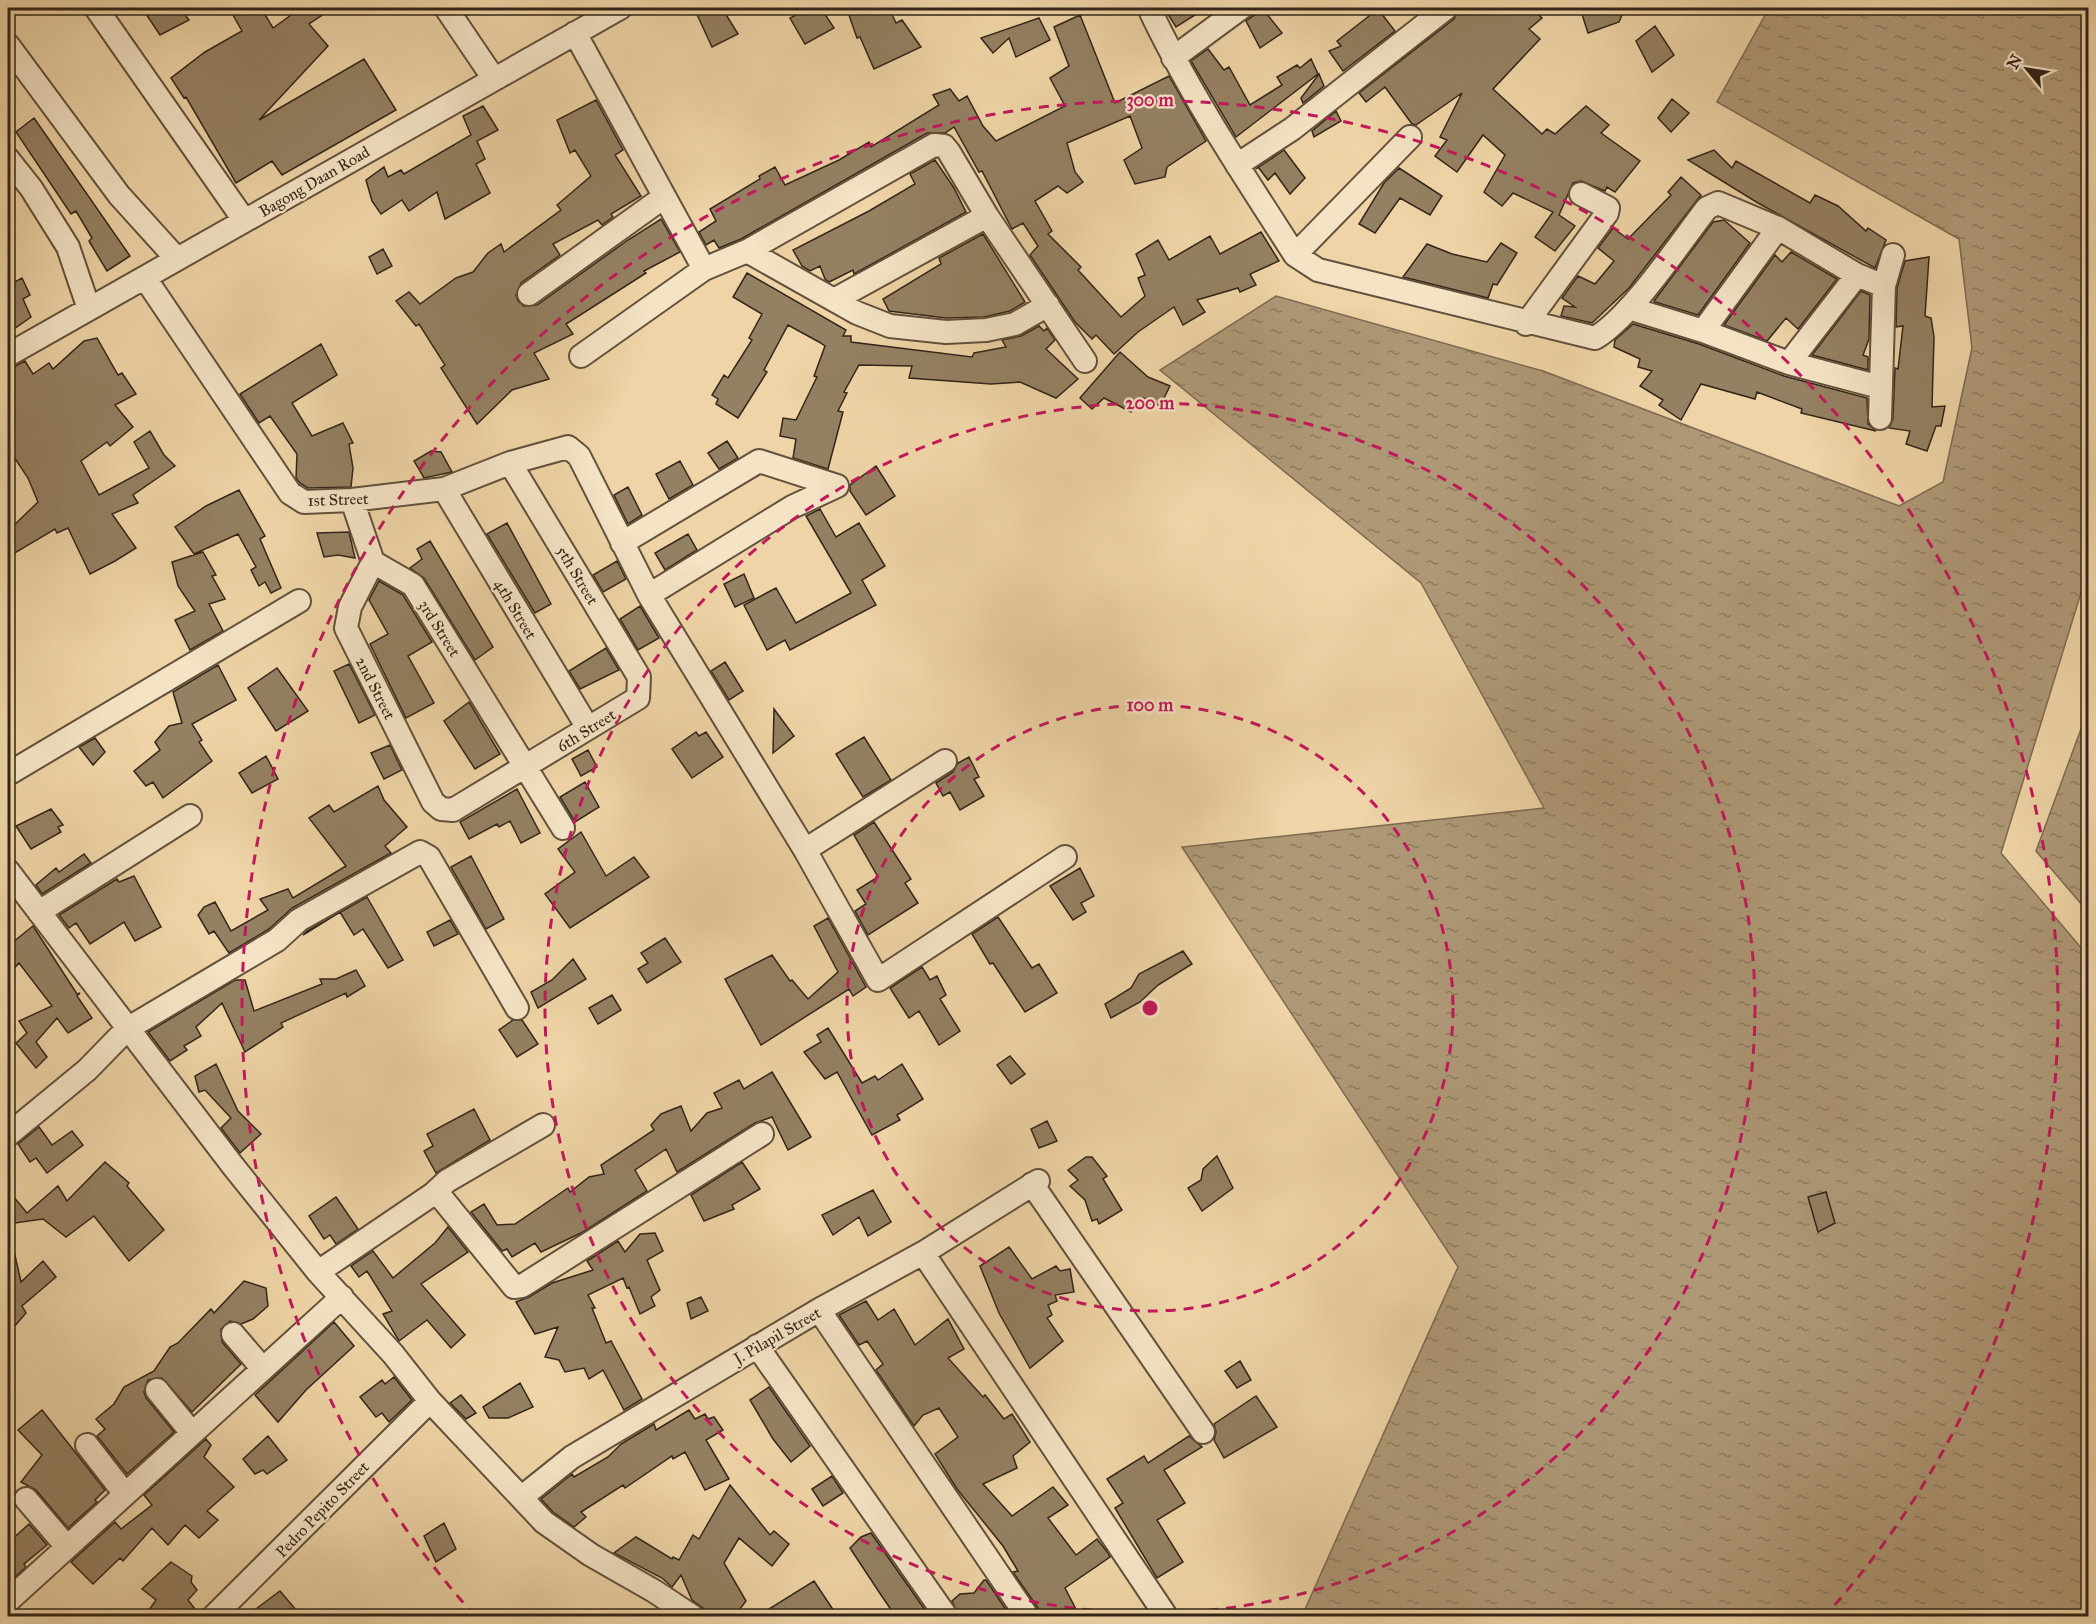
<svg xmlns="http://www.w3.org/2000/svg" width="2096" height="1624" font-family="'IM FELL Great Primer',serif">
<defs>
<pattern id="water-ripples" width="26" height="14" patternUnits="userSpaceOnUse" patternTransform="scale(1.5)"><rect width="26" height="14" fill="#ae9876"/><path d="M2 4q2-2 4 0t4 0M15 11q2-2 4 0t4 0" fill="none" stroke="#8e7c60"/></pattern>
</defs>
<rect width="100%" height="100%" fill="#eed4a6"/>
<filter id="stains"><feTurbulence type="fractalNoise" baseFrequency=".00333" numOctaves="4"/><feColorMatrix values="0 0 0 0 .2 0 0 0 0 .09 0 0 0 0 .02 0 0 0 .5 -.17"/></filter>
<radialGradient id="worn" r=".72"><stop offset=".6" stop-color="#630" stop-opacity="0"/><stop offset="1" stop-color="#630" stop-opacity=".3"/></radialGradient>
<path fill="url(#water-ripples)" stroke="#7d6a51" stroke-width="1.5" d="M1769 8H2088V570L2001 853 2088 956V1616H1302L1458 1267 1182 847 1544 808 1421 583 1160 370 1276 296 1543 371 1899 506 1943 482 1972 348 1959 239 1717 102Z
M2088 710V912L2036 851Z"/>
<path fill="#948062" stroke="#332519" stroke-width="1.5" d="M142 8H180L189 20 160 35Z
M229 8H261L273 28 301 8H333L309 24 328 46 259 120 364 59 396 110 282 175 272 161 236 183 186 97 184 98 171 78 205 52 242 31Z
M694 8H722L738 34 712 47Z
M809 8H821L834 28 805 44 790 18Z
M862 8H889L896 23 902 20 921 47 874 69 860 37 857 38 849 15Z
M1164 8H1206L1176 27Z
M1459 8H1531L1542 18 1529 29 1540 39 1493 89 1542 134 1547 129 1555 134 1586 106 1609 125 1601 133 1640 161 1615 192 1607 187 1605 191 1581 181 1573 183 1559 215 1575 226 1555 251 1535 237 1553 212 1513 193 1502 206 1484 192 1505 155 1483 135 1457 172 1435 156 1447 140 1440 137 1462 93 1416 125 1412 124 1385 87 1366 102 1359 93 1454 19Z
M1580 8H1625L1619 22 1588 33Z
M1263 9 1282 33 1260 48 1246 21Z
M1378 9 1395 31 1343 71 1329 51 1341 46 1337 41Z
M1080 15 1115 103 1169 76 1206 141 1167 167 1165 177 1135 184 1124 160 1142 148 1130 116 1067 143 1075 172 1083 182 1067 193 1058 186 1035 201 1052 231 1048 234 1081 267 1078 270 1121 317 1145 296 1138 278 1145 275 1136 254 1158 240 1169 260 1210 236 1220 254 1261 232 1279 261 1250 274 1256 285 1240 292 1238 288 1197 300 1205 312 1183 325 1174 307 1138 332 1114 354 1096 335 1092 339 1075 322 1030 255 1038 246 1023 223 1012 229 982 171 979 172 954 127 945 133H927L741 239 719 248 714 240 706 245 699 232 716 221 710 209 760 179 759 176 775 167 785 185 839 160 869 142 871 147 939 105 933 95 950 89 959 101 967 96 983 126 996 141 1065 106 1050 78 1069 66 1054 27Z
M1039 18 1050 40 1016 57 1009 38 993 53 981 38Z
M1655 26 1674 55 1652 72 1636 41Z
M1208 49 1224 70 1229 67 1250 105 1282 85 1277 77 1297 65 1300 68 1311 59 1318 74 1236 137 1191 61Z
M1319 74 1324 86 1303 103 1301 98Z
M1672 99 1689 113 1671 132 1658 118Z
M596 100 623 150 615 155 641 196 611 214 613 217 602 225 598 220 553 244 560 255 521 283 516 295 518 301 524 306 537 305 628 240 661 219 680 252 644 271 646 273 566 324 573 334 534 353 549 379 512 390 477 424 441 368 445 365 419 324 416 326 396 301 409 292 420 304 456 278 473 272 488 253 501 244 504 252 561 210 557 205 591 176 575 150 570 153 557 120Z
M483 106 498 130 477 141 485 159 476 164 490 193 445 219 437 192 409 211 402 200 381 214 372 201 366 180 384 167 388 177 401 170 404 174 471 135 463 116Z
M1336 111 1341 121 1314 137 1312 131Z
M34 118 130 256 107 271 89 241 92 238 76 211 71 214 16 132Z
M1284 150 1305 178 1290 194 1275 173 1268 180 1258 167 1256 169Z
M1714 150 1732 168 1736 161 1810 203 1815 195 1838 206 1866 231 1868 228 1886 240 1875 268 1758 203 1688 160Z
M935 160 954 188 966 212 854 274 853 270 829 282 825 279 820 266 810 271 802 266 793 250 869 211 915 184 910 174Z
M1399 168 1442 196 1430 215 1400 198 1375 233 1359 224 1384 183Z
M1681 177 1701 195 1629 288 1592 323 1561 316 1564 306 1575 307 1562 298 1578 276 1595 284 1614 261 1598 248 1613 228 1628 239 1671 195 1668 192Z
M1724 220 1750 243 1698 315 1655 302 1654 301 1713 222Z
M983 234 1025 302 1010 311 984 317 946 318 889 311 883 299 941 264 939 258Z
M1501 243 1517 253 1497 285 1493 284 1488 298 1403 277 1427 244 1452 254 1487 262Z
M383 249 392 266 377 274 369 257Z
M1791 252 1837 279 1798 329 1786 318 1767 341 1724 325 1775 255 1782 262Z
M1929 257 1925 316 1931 318 1934 337 1932 407 1945 406 1941 426H1936L1927 451 1906 444 1910 431 1889 428 1893 418 1895 368 1898 369 1903 326 1896 327 1897 288 1905 261Z
M8 267 15 282 22 278 30 295 23 299 31 317 8 333Z
M747 273 846 330 843 336H851V342L972 357 974 353 1006 347 1002 340 1021 336 1039 326 1044 331 1047 328 1055 340 1046 349 1078 379 1056 398 1020 382 991 384 909 378 912 366 859 365 844 392 847 393 838 411 843 412 828 469 793 458 796 439 780 436 783 418 796 420 817 377 814 376 825 346 819 342 788 325 764 370 767 372 738 418 716 404 718 399 712 395 724 375 728 378 752 340 749 338 762 314 733 297Z
M1861 291 1870 295 1869 339 1863 355 1868 357V370L1812 355Z
M1633 324 1699 344 1784 376 1867 398 1868 424 1876 431 1801 413 1802 409 1757 392 1755 399 1701 384 1681 420 1659 405 1663 400 1640 386 1652 371 1638 367 1640 359 1614 347 1615 340Z
M97 338 118 375 122 373 136 394 115 405 133 427 110 446 107 442 81 461 99 495 149 468 134 442 150 431 164 455 175 466 133 495 138 503 112 514 136 548 115 561 90 574 68 528 57 533 55 529 8 557V531L38 502 28 478 8 448V370L25 361 33 374 49 363 53 369 84 341Z
M321 344 337 375 292 403 312 436 343 423 353 443 349 444 353 468 351 487 308 488 300 483 296 478 297 454 270 416 259 423 240 394Z
M1120 352 1148 377 1170 386 1160 406 1143 398 1131 412 1104 398 1092 409 1080 398Z
M727 441 738 458 719 469 708 453Z
M431 451 441 452 452 472 424 478 414 461Z
M680 461 693 485 669 499 656 474Z
M876 466 895 496 866 515 850 491V485Z
M628 487 642 515 628 524 614 495Z
M239 490 265 536 260 539 281 588 271 593 265 582 259 586 251 570 256 567 238 534 194 554 175 527 206 506Z
M820 509 836 537 859 523 885 566 862 580 876 605 790 650 785 640 767 650 744 605 776 588 796 623 851 593 806 516Z
M507 523 551 604 535 613 487 534Z
M349 532 355 558 338 555 324 557 317 533Z
M688 534 697 550 665 570 655 553Z
M430 541 493 647 475 660 424 578 410 568 422 559 417 549Z
M203 552 216 575 212 576 225 599 209 604 223 631 190 650 175 620 195 611 178 586 172 562Z
M617 561 626 579 603 592 593 575Z
M744 574 754 598 735 607 724 584Z
M379 581 403 595 432 642 408 656 434 703 406 718 370 644 388 634 369 600Z
M640 606 659 638 638 650 620 619Z
M606 648 619 670 580 689 569 671Z
M725 662 743 691 729 700 711 671Z
M349 664 375 715 359 723 334 671Z
M218 665 236 700 192 724 202 740 199 742 212 761 163 798 153 782 146 786 134 771 160 750 155 742 169 726 182 723 173 692Z
M277 668 308 711 276 731 248 688Z
M469 702 500 754 475 769 444 721Z
M774 709 794 736 773 753Z
M696 732 699 736 706 732 723 757 692 778 672 749Z
M864 737 891 780 863 797 836 754Z
M95 738 105 752 93 765 79 747Z
M390 745 402 770 384 779 371 753Z
M588 750 597 767 581 776 572 759Z
M266 756 278 779 252 793 239 773Z
M969 757 979 777 974 779 984 796 960 810 950 792 943 796 936 783 953 772 958 763Z
M585 782 599 807 575 822 560 797Z
M378 786 384 800 407 827 385 846 391 853 292 908 269 929 229 953 214 931 209 934 198 915 204 907 215 902 231 931 268 910 260 899 288 889 293 898 346 866 309 818 329 805 334 812Z
M517 789 540 833 521 843 510 821 499 827 497 824 469 839 460 822Z
M51 809 63 825 58 827 61 832 31 849 16 826Z
M874 822 911 879 905 883 918 903 868 935 855 911 866 904 857 890 878 877 854 835Z
M581 832 606 876 634 857 649 877 570 928 545 894 575 872 558 849Z
M84 854 91 863 42 894 36 885 56 868 59 872Z
M471 856 504 919 486 929 451 867Z
M1080 868 1094 896 1081 903 1086 912 1073 920 1050 886Z
M134 876 161 927 135 941 124 922 90 944 76 923 69 928 59 915 117 879 119 882Z
M367 897 403 960 388 968 363 929 354 935 340 912 303 935 307 931Z
M998 917 1032 968 1039 964 1057 993 1025 1012 993 963 990 964 972 934Z
M828 918 866 987 853 996 849 989 761 1045 725 979 772 955 790 981 792 980 808 999 838 972 814 926Z
M450 920 458 934 434 946 427 932Z
M33 926 77 994 80 993 77 996 92 1018 68 1033 57 1018 36 1042 47 1057 36 1068 16 1043 27 1033 19 1021 52 1006 19 963 8 975V946Z
M665 938 681 962 647 983 638 969 648 963 641 953Z
M1183 951 1192 964 1158 985 1140 1002 1111 1018 1105 1004 1131 988 1139 974Z
M573 959 586 979 538 1008 531 992 552 980Z
M922 967 930 980 937 976 946 995 940 999 960 1031 939 1045 919 1011 909 1018 890 988Z
M356 970 365 986 347 997 346 993 281 1023 283 1027 245 1052 222 1003 196 1027 201 1036 184 1046 187 1050 170 1061 148 1032 235 980H245L254 1011 322 984 320 979H336Z
M612 995 621 1010 598 1024 589 1008Z
M513 1020H522L538 1044 517 1057 499 1030Z
M828 1028 862 1083 875 1076 878 1080 902 1064 923 1099 897 1115 900 1120 872 1135 837 1072 825 1079 804 1052 821 1042 817 1035Z
M1010 1056 1025 1074 1011 1084 997 1065Z
M216 1064 238 1111 261 1134 240 1153 221 1128 231 1118 205 1090 199 1092 195 1076Z
M772 1072 811 1137 788 1150 772 1117 755 1123 677 1172 666 1149 635 1170 647 1191 583 1232 541 1252 535 1243 512 1257 507 1249 502 1251 471 1212 484 1204 497 1225 515 1224 568 1188 570 1192 589 1177 604 1174 601 1165 654 1130 651 1125 661 1114 681 1106 691 1131 707 1113 722 1108 714 1093 739 1080 744 1089Z
M474 1109 490 1140 436 1173 424 1151 433 1146 427 1134Z
M1047 1121 1057 1141 1039 1148 1031 1129Z
M39 1127 52 1145 72 1131 83 1145 47 1173 36 1158 30 1162 18 1144Z
M1217 1156 1233 1188 1202 1211 1188 1188 1201 1180 1203 1169Z
M1086 1157H1092L1107 1176 1103 1179 1122 1210 1099 1224 1097 1219 1092 1221 1085 1200 1070 1186 1078 1180 1068 1170Z
M105 1162 129 1183 127 1186 164 1230 129 1261 94 1216 66 1237 43 1219 8 1224V1190L27 1213 58 1186 67 1201Z
M742 1162 760 1189 732 1205 734 1209 704 1221 691 1195Z
M873 1190 891 1222 868 1236 859 1217 833 1235 822 1215Z
M1826 1192 1835 1223 1818 1232 1808 1197Z
M336 1197 358 1229 336 1244 330 1235 324 1239 309 1216Z
M448 1227 468 1252 421 1284 465 1335 451 1348 427 1320 399 1341 383 1314 392 1311 367 1271 359 1277 351 1266 373 1251 393 1278 435 1243Z
M655 1233 663 1251 647 1260 660 1290 651 1297 655 1306 640 1314 629 1287 627 1288 623 1278 588 1295 595 1308H592L606 1343 611 1341 642 1399 624 1410 603 1370 589 1379 584 1368 565 1372 559 1360 545 1357 558 1327 535 1334 516 1302 529 1297 552 1283 593 1270 587 1261 618 1241 625 1252 640 1234Z
M1009 1247 1032 1279 1056 1266 1060 1271 1070 1269 1074 1292 1055 1295 1057 1301 1048 1305 1052 1315 1047 1318 1063 1341 1030 1368 999 1313 980 1266Z
M14 1251 21 1282 43 1261 56 1277 22 1306 26 1313 8 1334V1252Z
M244 1281 266 1288 268 1306 253 1319 241 1324 230 1321 221 1329 222 1342 241 1364 192 1412 162 1378 148 1380 144 1392 146 1398 174 1432 127 1474 97 1436 105 1429 96 1419 114 1404 124 1387 154 1371 170 1347 178 1343 211 1309 214 1313Z
M701 1297 708 1311 691 1319 687 1303Z
M866 1301 878 1320 894 1309 915 1345 948 1319 964 1349 948 1358 983 1397 985 1395 1004 1419 1012 1414 1030 1442 1013 1456 1017 1468 983 1484 1012 1516 1053 1487 1068 1505 1048 1518 1076 1555 1097 1539 1108 1553 1110 1557 1065 1588 1080 1617H1040L1038 1608 1013 1572 1018 1571 1003 1546 957 1489 935 1454 958 1437 939 1408 923 1415 914 1426 876 1370 883 1364 867 1341 859 1345 839 1315Z
M334 1322 354 1346 306 1390 278 1422 255 1395Z
M1240 1361 1251 1380 1237 1388 1225 1371Z
M394 1377 412 1400 389 1422 382 1413 376 1417 360 1397 382 1380 385 1384Z
M520 1383 533 1407 508 1418H489L483 1407Z
M769 1387 810 1446 791 1462 773 1439 750 1400Z
M461 1395 476 1413 466 1419 450 1403Z
M1256 1396 1277 1427 1224 1458 1214 1440 1216 1432 1214 1424Z
M42 1410 105 1490 95 1500 97 1502 68 1528 36 1490 21 1482 42 1455 18 1430Z
M689 1410 695 1419 705 1414 708 1419 714 1417 723 1430 706 1440 729 1479 705 1490 685 1452 673 1459 672 1456 625 1488 623 1485 581 1512 586 1517 574 1527 553 1512 541 1499 572 1474 574 1477 608 1457 621 1444 654 1424 656 1430Z
M268 1436 287 1460 267 1474 263 1470 255 1474 243 1459Z
M1189 1436 1202 1447 1164 1470 1185 1503 1157 1520 1183 1562 1157 1578 1115 1508 1123 1503 1107 1479 1144 1456 1148 1463Z
M206 1439 211 1445 204 1457 234 1487 207 1511 218 1520 199 1538 185 1525 168 1545 152 1528 123 1561 120 1558 93 1584 71 1562 115 1522 121 1529 152 1505 144 1495Z
M832 1476 843 1493 823 1506 812 1489Z
M730 1485 770 1535 774 1531 789 1544 772 1566 739 1538 724 1563 746 1601 734 1617H705L704 1609 692 1600 681 1575 672 1587 662 1578 614 1553 636 1537 672 1559 673 1557 679 1560 693 1535 699 1539Z
M444 1523 456 1549 436 1562 424 1536Z
M29 1524 47 1545 24 1564 26 1567 8 1583V1543Z
M871 1533 930 1617H896L879 1592 850 1548 861 1537Z
M171 1562 192 1576 191 1582 197 1590 188 1600 201 1617H144L156 1600 142 1589Z
M984 1580H986L1011 1617H959L952 1601 960 1594 974 1593Z
M814 1581 838 1617H756Z
M280 1591 302 1617H245Z"/>
<g fill="none" stroke-linecap="round" stroke-linejoin="round">
<g stroke="#62513c" stroke-width="26">
<path id="minor" d="M96 8 244 220
M446 8 494 79
M1149 8C1190 95 1243 174 1295 255L1318 270 1595 338C1631 317 1679 244 1707 208L1718 203 1778 228 1857 275 1884 286
M575 33 704 269
M8 45 119 195 176 258
M1173 58 1241 8
M8 159 31 188 68 247 89 309
M1237 165 1292 129 1446 8
M747 251 857 313 890 326 946 332 986 330 1015 324 1048 305
M1295 255 1410 137
M145 278 290 493 304 502 352 500 444 489 510 463 568 447 579 456 649 595 805 850 878 980 1065 857
M529 294 664 197
M834 300 987 216
M1629 308 1703 331 1789 363 1880 387
M1526 324 1607 213 1608 208 1581 194
M1703 331 1778 228
M8 355 620 8
M581 356 704 269 747 251 934 145 944 146 949 152 987 216 1085 361
M1789 363 1857 275
M1880 418 1884 286 1893 255
M444 489 588 728
M352 500 373 562 413 585 563 828
M622 543 759 461 837 486
M373 562 350 607 346 628 433 802 441 809 453 810 638 698 639 677 510 463
M649 595 792 507 837 486
M8 774 299 601
M805 850 945 761
M8 871 233 1166 318 1272 393 1354 430 1401 544 1522 591 1555 654 1591 692 1616
M39 912 190 816
M8 1135 87 1070 127 1029 277 940 299 920 420 852 429 857 517 1008
M1032 1184 1203 1432
M433 1194 441 1197 514 1287 522 1286 762 1134
M923 1253 1166 1616
M318 1272 433 1194 447 1181 543 1125
M819 1310 1027 1616
M233 1334 263 1369
M757 1346 946 1616
M157 1390 192 1433
M87 1445 125 1494
M522 1497 572 1457 819 1310 923 1253 1038 1181
M26 1499 67 1547
M8 1601 342 1297
M214 1616 430 1401"/>
</g>
<use href="#minor" stroke="#f4e3c5" stroke-width="22"/>
</g>
<g fill="none" stroke="#c2185b" stroke-width="3" stroke-dasharray="10 8">
<circle cx="1150" cy="1008" r="303"/>
<circle cx="1150" cy="1008" r="605"/>
<path d="M475 1616A908 908 0 1 1 1825 1616"/>
</g>
<g text-anchor="middle" stroke-width="4.5" stroke-linejoin="round" paint-order="stroke">
<g font-size="16" fill="#332519" stroke="#f4e3c5">
<text transform="translate(314 181) rotate(-30)" y="6">Bagong Daan Road</text>
<text transform="translate(338 499) rotate(-2)" y="6">1st Street</text>
<text transform="translate(578 575) rotate(59)" y="6">5th Street</text>
<text transform="translate(516 609) rotate(59)" y="6">4th Street</text>
<text transform="translate(440 628) rotate(58)" y="6">3rd Street</text>
<text transform="translate(376 688) rotate(63)" y="6">2nd Street</text>
<text transform="translate(586 730) rotate(-32)" y="6">6th Street</text>
<text transform="translate(777 1335) rotate(-30)" y="6">J. Pilapil Street</text>
<text transform="translate(322 1509) rotate(-46)" y="6">Pedro Pepito Street</text>
</g>
</g>
<circle cx="1150" cy="1008" r="9" fill="#c2185b" stroke="#f4e3c5" stroke-width="3"/>
<g font-size="18" text-anchor="middle" font-weight="bold" fill="#c2185b" stroke="#f4e3c5" stroke-width="4.5" stroke-linejoin="round" paint-order="stroke">
<text x="1150" y="106">300 m</text>
<text x="1150" y="409">200 m</text>
<text x="1150" y="711">100 m</text>
</g>
<rect width="2096" height="1624" fill="none" stroke="#eed4a6" stroke-width="30"/>
<rect x="9" y="9" width="2078" height="1606" fill="none" stroke="#332519" stroke-width="3"/>
<rect x="15" y="15" width="2066" height="1594" fill="none" stroke="#332519" stroke-width="1.5"/>
<g transform="translate(2027 69) rotate(300)" stroke="#f4e3c5" stroke-width="4.5" paint-order="stroke">
<path d="M0-4.5L10 22L0 15L-10 22Z" fill="#332519"/>
<text y="-9" font-size="16" font-weight="bold" text-anchor="middle" fill="#332519">N</text>
</g>
<rect width="100%" height="100%" filter="url(#stains)"/>
<rect width="100%" height="100%" fill="url(#worn)"/>
</svg>
